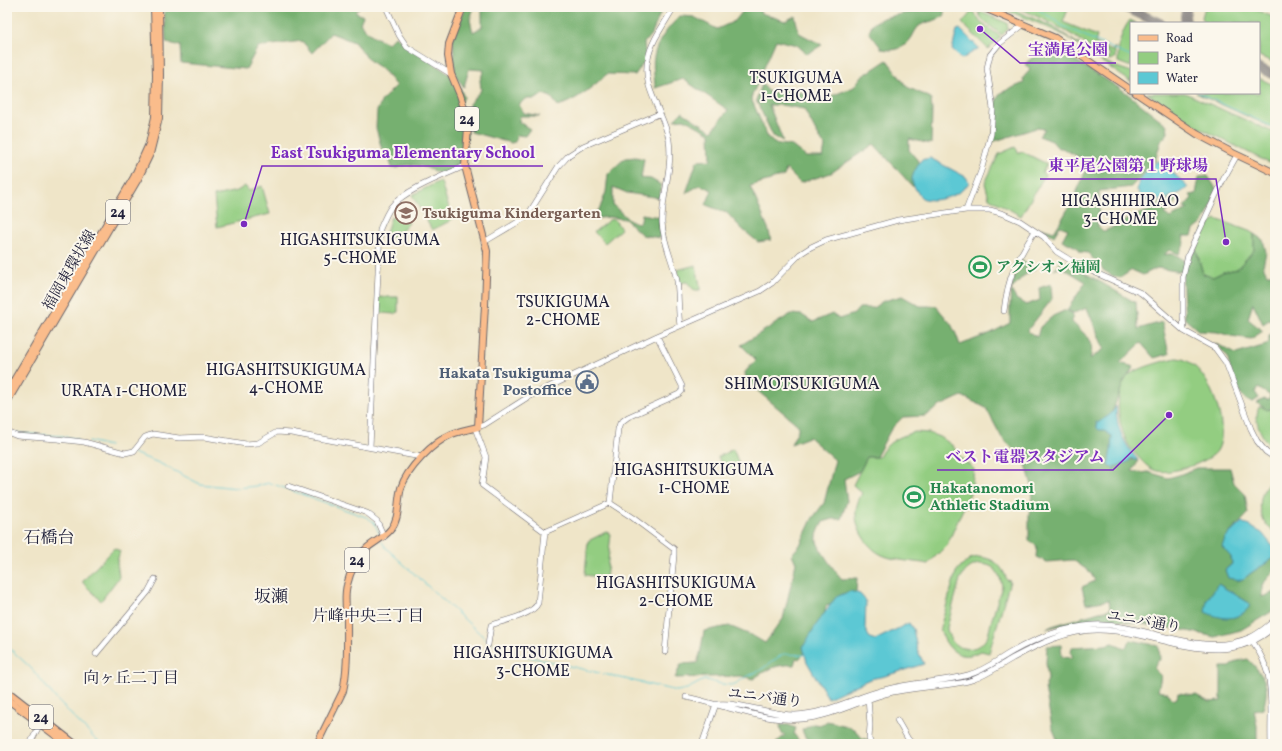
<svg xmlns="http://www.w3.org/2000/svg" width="1282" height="751" font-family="Vollkorn,'Noto Serif JP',serif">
<rect width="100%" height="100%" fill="#fbf7ec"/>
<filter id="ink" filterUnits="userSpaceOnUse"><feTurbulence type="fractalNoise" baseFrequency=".025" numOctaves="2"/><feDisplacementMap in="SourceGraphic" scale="8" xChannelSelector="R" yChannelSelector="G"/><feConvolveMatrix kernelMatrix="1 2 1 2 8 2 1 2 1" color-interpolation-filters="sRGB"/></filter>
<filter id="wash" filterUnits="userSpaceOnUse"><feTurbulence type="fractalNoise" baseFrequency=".012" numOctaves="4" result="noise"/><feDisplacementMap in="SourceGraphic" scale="16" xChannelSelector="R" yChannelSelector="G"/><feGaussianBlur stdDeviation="0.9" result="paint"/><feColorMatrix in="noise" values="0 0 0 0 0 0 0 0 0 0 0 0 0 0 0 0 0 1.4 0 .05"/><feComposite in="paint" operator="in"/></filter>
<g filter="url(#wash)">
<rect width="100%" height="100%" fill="#efe5c8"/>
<path fill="#93cd81" stroke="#5a785e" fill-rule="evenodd" d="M998 7H1008L1053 27 1104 61 1114 66 1131 72V82L1076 44C1069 34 1013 13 998 7Z
M1016 7H1069L1063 22 1097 36 1095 43 1112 51 1115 47V58L1110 60 1108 59 1110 54 1097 46 1094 51C1071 31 1043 19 1016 7Z
M1205 7H1250L1275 18V63L1259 56V23H1204L1202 17Z
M973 10 980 22 1000 36V38L988 49 962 23Z
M978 11 1007 23 1008 29 1002 35 982 20Z
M1130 20 1136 23H1131V67L1118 62C1118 46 1120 33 1130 20Z
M1259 78 1275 86V129L1196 93H1259Z
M1147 93H1185L1275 133V166L1194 125Z
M1015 147 1019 153 1023 152 1047 164 1042 173 1045 175 1021 216 989 198 985 183 999 154Z
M440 181 441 182 452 218 450 221 432 230 412 195Z
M245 186 249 191 262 186 270 214 217 227 214 196 237 191Z
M396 213 400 217 402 215 409 223 398 235 395 233 392 237H385L386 232 391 217 393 218Z
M614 219 621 229 605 243 594 232 609 220Z
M1216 219 1249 231 1254 234V250L1237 269 1223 272 1213 277 1203 274 1196 249 1206 224 1209 226 1211 222Z
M696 265 700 285V290H694L687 282 680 283 677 270Z
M378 297H398V312L395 314 380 313 379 311Z
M1177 358C1207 359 1232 428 1217 451 1211 460 1187 468 1177 470 1160 473 1153 473 1141 460 1137 455 1131 450 1128 444 1118 425 1113 396 1127 377 1133 369 1166 360 1177 358Z
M1259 407 1275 411V451C1264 441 1252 423 1259 407Z
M915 432 929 433 942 438 953 446 960 457 974 469 971 491 947 545 928 564C913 561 895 561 882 555 869 549 857 532 856 517 855 509 858 500 862 493L853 485 867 457H879C886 442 900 436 915 432Z
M733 449 740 466 725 473 718 457Z
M1275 477V532C1254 520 1257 489 1275 477Z
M606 532 611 534 606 578 585 575 588 541Z
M114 548 120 551 117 562 119 577 101 601 83 583V581Z
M978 557C994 558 1002 565 1007 580L1010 581 989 653 981 651C961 663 945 649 940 628L956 572 962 565 970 559ZM978 564C994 564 999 571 1002 586 998 598 995 610 991 622 990 627 989 633 987 637 982 647 970 651 960 647 952 644 948 636 947 628L960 579C965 571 969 567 978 564Z"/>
<path fill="#76b06f" stroke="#4c6955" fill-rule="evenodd" d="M164 7H360L355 12 363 16 360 23C368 34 376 38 388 43L395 36 456 79 464 97 459 107 468 113 466 155 455 168 440 174C431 169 419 164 408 165 403 165 398 169 392 168L389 157 382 150 376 128 377 111 382 100 396 86 384 71 370 61 354 42 331 33 312 53 302 41 258 47 246 69 181 63 180 46 166 42Z
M465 7H474L470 20 473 32 482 27V7H510L515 10 517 7H663L652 33 644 43 646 59 635 75 607 74C592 87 578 100 558 106L551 97 543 94 536 99H525L519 105 524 113 540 116H520L519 122 530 129 525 136 517 135 515 142 511 143 471 132 469 104 481 90 480 80 484 70 469 69 464 87 455 75 453 39Z
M746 7H758L761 13 785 21 795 16 799 33 822 45 807 54 797 45 776 40 751 98 768 138 774 143 792 146 806 157H823L825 146 816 132 804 109 781 105H769L783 141 773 136 756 100 762 84 769 92 782 93 785 88 824 99 854 87 861 77 887 60 907 87 931 98 932 111 931 144 909 139V150L924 168 913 187 874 144 831 173 800 183 786 169 784 176 750 186 768 228 771 240 758 242 742 229 727 213 706 205 712 190 700 185 686 193 697 161 711 160 710 133 684 119 674 120 682 112 712 131 728 110 683 79 655 88C655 79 652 66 654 57 657 40 669 27 680 16L694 17 717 29 735 21Z
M936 7H940L944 11 945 15C939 21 926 21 919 26 916 29 914 33 912 37 905 48 896 52 882 49L869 32 872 24 883 18Z
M1043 53 1073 59 1124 91 1167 125 1168 133 1161 141 1155 161 1131 187 1099 191V213L1097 221 1098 226 1103 231 1107 230 1139 214 1152 210 1161 202 1176 197V202L1165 214 1170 218 1188 209 1184 207 1192 198 1190 195 1196 194 1199 177 1208 176 1217 190 1212 197 1214 201 1203 223 1194 230 1192 236H1183L1185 243 1179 254 1169 250 1164 255C1174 252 1180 256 1186 264L1196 249 1203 274 1213 277 1223 272 1237 269 1254 250V234L1263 240 1266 252 1263 266 1267 274H1275V316L1263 324 1253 303 1248 319 1263 331 1251 339 1231 336 1217 332 1199 331 1185 319 1182 272 1157 268 1143 275 1132 270 1120 278 1113 276 1103 270 1088 253 1080 252 1078 248 1062 240 1068 229 1060 226 1054 236 1041 228 1054 232C1068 210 1081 187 1088 162L1062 148H1058L1052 141 1039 136 1045 129 1036 128 992 142 996 121 995 103 1000 93 1024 83 1023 78 1030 70 1025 64 1033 57Z
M636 157 644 159 641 178 651 179 661 185 660 198 627 193 613 187V205L630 221 638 223 641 220 642 214 659 217 660 238 642 235 625 219 609 217 591 219 600 208 606 192 608 174 625 158Z
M1022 260 1035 269 1022 277 1011 290 1016 299 1026 305 1040 300 1039 288 1051 284 1052 299 1027 331 1037 337 1040 327 1053 316 1066 310 1073 314 1072 322C1084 334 1096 340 1090 359L1104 349 1087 308 1074 313 1067 310 1086 282 1063 268 1054 269 1063 260 1136 303 1138 329 1162 322 1169 354 1154 358 1141 343 1120 363 1134 367 1124 381 1113 410V415L1111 433 1120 464 1136 458 1138 462 1132 471 1142 473 1148 472 1168 478 1179 475 1196 468H1230L1234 483 1245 494 1248 514 1225 538 1231 557 1232 564 1225 570 1228 577 1238 580H1243C1251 571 1265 565 1275 557V570L1262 585V597L1275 592V607L1271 612 1241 630 1215 637 1183 630 1102 618 1074 622 1046 629 1052 626 1110 609 1109 600 1086 604 1082 587 1095 581 1090 572 1073 560 1047 562 1036 557 1037 546 1029 541V514L1033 489 1025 461 1002 438 986 408 962 396 940 406 925 416 903 417 891 429 876 457H867L860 471 844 479 847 501 841 519H833L823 522C820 528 816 534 817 541 818 548 836 573 842 579L857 578 856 592 842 597 834 604 826 606 823 622 806 651 799 659 796 658 794 665C776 664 768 669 753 679L741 676 675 678 681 664 697 663 700 654 704 631 729 626 753 636 765 643 783 619 796 563 792 554 800 545 812 519 824 503 835 460 809 437 791 444 798 430V425L746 381 745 372 756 360 741 345 791 314 802 315 813 322 832 314 839 319 854 314 859 308H873L883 301 902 296 920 306H936L951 324 956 334 960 345 991 333 1010 323C1010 297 1009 284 1022 260ZM1218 584 1249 603 1251 605 1207 600Z
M1275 330V342L1271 354 1275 361V411L1272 408 1267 410 1257 403 1264 399 1268 400 1271 396 1258 388 1255 392 1259 398 1253 402 1248 401 1240 394 1237 386 1232 376 1227 356 1215 343 1236 354 1266 345 1269 342V335Z
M1131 640 1159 646 1160 660 1157 661 1154 669 1161 676 1158 691 1168 693 1173 700 1177 698 1178 693 1196 695 1209 702 1221 701V667H1229L1237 661 1248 659C1264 676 1271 685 1263 708L1254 710 1257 726V744H1059L1052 727 1045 688 1048 679 1046 662 1047 646 1061 645 1062 657 1073 658 1071 653 1072 647 1105 645 1113 643 1125 648Z
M827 721 850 727 855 730 862 738 873 741 874 744H809L810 740 805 737 802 730 813 724 822 725Z
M780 725H788L796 728 794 734 799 741 797 744H775L785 735 781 732Z"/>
<path fill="#5cc8d4" stroke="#3f7588" d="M960 29 979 48 962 59 960 58 952 50 957 30Z
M930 158 966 177 969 182C963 195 935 204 922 198 919 196 917 191 915 188 913 185 912 183 912 179 913 172 918 166 921 160Z
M1159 161 1182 181 1188 188C1175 196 1160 203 1145 200L1137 191 1139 180 1156 162Z
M1116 406C1117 410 1116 414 1117 418 1119 434 1128 449 1138 460H1134L1132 458 1130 459V461L1119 466H1114L1115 470H1114L1113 468 1108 466 1111 450 1112 436 1103 430H1099L1097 428 1096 422 1098 423C1106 416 1111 417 1116 406Z
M1242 522 1262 533 1275 549V557C1265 565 1251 571 1243 580H1238L1228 578 1225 570 1232 564 1231 557 1222 547 1225 538Z
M1218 584 1249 603 1251 605C1238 622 1223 620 1205 612L1207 600Z
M850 591 860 594 866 601 865 628 869 637 875 640 909 623 913 629 917 649 924 664 885 676 870 679 828 698 807 662 803 647 816 625 836 597Z"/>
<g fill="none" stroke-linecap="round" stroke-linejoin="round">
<path stroke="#5cc8d4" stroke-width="1" d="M1035 7 1063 26 1131 57
M1198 93 1275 128
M16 433 62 436 78 439
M89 441 109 446
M133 453 159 463 200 484 237 488 256 486 269 483 273 484 366 517 374 522 380 535
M382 542 387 549 486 639
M490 642 513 653 677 691 687 689 704 680H707L716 683 730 685 735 684 746 677 759 671 783 654 806 655
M7 646 31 668 57 700 95 739 101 744"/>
<path stroke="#888482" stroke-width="10" d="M1124 7 1160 23
M1186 23 1185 16 1187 7
M1259 68 1275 75"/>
</g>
</g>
<g filter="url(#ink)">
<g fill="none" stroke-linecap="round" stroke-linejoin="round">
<g stroke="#6a666c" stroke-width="6">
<path id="minor" d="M386 7 399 35 407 47 451 74
M674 7C665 23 651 41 648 59 641 88 664 112 669 140 673 167 662 195 662 222 663 243 673 261 677 281 679 296 678 311 680 326
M966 210 981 171 991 134 993 109 987 68 990 55 999 44 1023 25
M484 242 523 219 529 213 558 167 569 155 583 146 659 114
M1004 311C1008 276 1016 261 1035 231
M1184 331 1183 317V277L1188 255 1223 180 1237 155
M478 427 484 425 528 397 557 383 657 336 760 291 772 283 800 254 811 247 826 240 898 220 966 210H990L1004 214 1020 221 1044 237 1057 252 1078 265 1141 293 1184 331 1215 348 1226 363 1251 429 1257 441 1266 452 1275 458
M475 428 486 457 482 485 545 532
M7 432 17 436 57 439 84 442 125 453 134 451 145 437 153 434 179 438 204 437 246 444 258 443 277 432 291 433 421 457
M370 447 380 229C383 222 386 214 391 207 404 190 445 175 465 166
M288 486 367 513 377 521 384 537
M610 503 618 429 620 423 628 417 679 394 682 391V386L657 336
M610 503 633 518 674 549V555L665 652
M545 532 610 503
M1252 640C1259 651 1265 662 1268 674 1273 697 1270 721 1271 744
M488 645 491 625C503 621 533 615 538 603L545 532
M96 654 148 592 155 579
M686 697C723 705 773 725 810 718 839 714 864 698 893 692 910 689 927 687 945 685 954 684 963 683 972 680 987 675 999 666 1013 658 1039 644 1067 630 1097 630 1158 629 1221 676 1275 626
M868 698 870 725 869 739 871 744
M717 704C744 702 769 715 795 715 828 714 856 696 888 689 914 682 942 682 968 675 983 671 995 662 1008 654 1034 639 1064 627 1093 625 1146 622 1199 660 1251 637 1260 633 1267 626 1275 620
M897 720 908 739 913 744
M30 744 41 722
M702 744 716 704"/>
</g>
<g stroke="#6a666c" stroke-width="8">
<path id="major" d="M982 7 1055 38 1131 90
M1136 93 1197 134 1233 153 1275 173
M7 392 134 177 149 144 155 117 156 75 154 7
M7 402 138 179 150 154 159 118 160 75 159 7
M7 691 75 744
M7 699 67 744
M317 744 343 691C348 668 347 644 347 621 346 609 344 596 347 585 350 572 357 556 367 548 375 541 384 538 391 529 400 518 397 502 401 488 407 469 433 442 452 434 460 431 469 429 478 427L485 305 487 251 465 166 468 128 466 114 460 95 451 74 448 56 449 44 463 7"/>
</g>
<use href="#minor" stroke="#fff" stroke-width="5"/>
<use href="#major" stroke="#fabc8b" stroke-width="6"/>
</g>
</g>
<defs>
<g id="school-ring" transform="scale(1.15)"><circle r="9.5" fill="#fbf7ec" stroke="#8d6e63" stroke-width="1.5"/><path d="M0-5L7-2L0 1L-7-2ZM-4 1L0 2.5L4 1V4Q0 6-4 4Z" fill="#8d6e63"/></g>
<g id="stadium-ring" transform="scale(1.15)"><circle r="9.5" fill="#fbf7ec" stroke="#2e9e5b" stroke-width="1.5"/><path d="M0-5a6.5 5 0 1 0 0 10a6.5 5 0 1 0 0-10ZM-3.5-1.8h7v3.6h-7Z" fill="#2e9e5b"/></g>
<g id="civic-ring" transform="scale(1.15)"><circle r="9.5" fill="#fbf7ec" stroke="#5c6f8a" stroke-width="1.5"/><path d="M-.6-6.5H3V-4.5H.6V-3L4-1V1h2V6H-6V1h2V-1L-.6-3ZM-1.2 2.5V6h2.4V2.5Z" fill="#5c6f8a"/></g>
</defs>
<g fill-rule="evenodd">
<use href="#school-ring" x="406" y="213"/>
<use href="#stadium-ring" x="980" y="267"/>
<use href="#civic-ring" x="587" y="382"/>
<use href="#stadium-ring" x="914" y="497"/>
</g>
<g text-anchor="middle" stroke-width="4" stroke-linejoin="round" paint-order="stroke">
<g fill="#fbf7ec" stroke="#636270" stroke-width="1">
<rect x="455" y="107" width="24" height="24" rx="3"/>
<rect x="106" y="200" width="24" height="24" rx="3"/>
<rect x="345" y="548" width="24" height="24" rx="3"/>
<rect x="29" y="705" width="24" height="24" rx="3"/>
</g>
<g font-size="14" font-weight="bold" fill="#22223b">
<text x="467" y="124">24</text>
<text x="118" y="217">24</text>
<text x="357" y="565">24</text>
<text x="41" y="722">24</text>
</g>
<g font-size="15" font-weight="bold" fill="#785e54" stroke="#fbf7ec" text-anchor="start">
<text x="422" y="218">Tsukiguma Kindergarten</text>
</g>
<g font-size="15" font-weight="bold" fill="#27864d" stroke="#fbf7ec" text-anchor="start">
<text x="996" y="272">アクシオン福岡</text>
<text x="930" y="493">Hakatanomori<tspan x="930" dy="17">Athletic Stadium</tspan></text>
</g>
<g font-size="15" fill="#22223b" stroke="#fbf7ec">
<text transform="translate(69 270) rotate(-60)" y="5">福岡東環状線</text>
<text transform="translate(1144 621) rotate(10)" y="5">ユニバ通り</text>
<text transform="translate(765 697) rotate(7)" y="5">ユニバ通り</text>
</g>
<g font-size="15" font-weight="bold" fill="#4e5e75" stroke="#fbf7ec" text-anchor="end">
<text x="572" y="378">Hakata Tsukiguma<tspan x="572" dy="17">Postoffice</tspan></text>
</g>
<g font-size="16" fill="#22223b" stroke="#fbf7ec">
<text x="796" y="83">TSUKIGUMA<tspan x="796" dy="18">1-CHOME</tspan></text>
<text x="1120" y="206">HIGASHIHIRAO<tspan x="1120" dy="18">3-CHOME</tspan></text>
<text x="360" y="245">HIGASHITSUKIGUMA<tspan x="360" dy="18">5-CHOME</tspan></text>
<text x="563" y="307">TSUKIGUMA<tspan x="563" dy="18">2-CHOME</tspan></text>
<text x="286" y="375">HIGASHITSUKIGUMA<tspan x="286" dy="18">4-CHOME</tspan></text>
<text x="124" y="396">URATA 1-CHOME</text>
<text x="694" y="475">HIGASHITSUKIGUMA<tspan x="694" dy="18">1-CHOME</tspan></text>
<text x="676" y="588">HIGASHITSUKIGUMA<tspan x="676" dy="18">2-CHOME</tspan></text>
<text x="368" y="621">片峰中央三丁目</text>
<text x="533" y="658">HIGASHITSUKIGUMA<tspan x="533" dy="18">3-CHOME</tspan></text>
<text x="131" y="683">向ヶ丘二丁目</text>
</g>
<g font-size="17" fill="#22223b" stroke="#fbf7ec">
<text x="802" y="389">SHIMOTSUKIGUMA</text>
<text x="49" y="543">石橋台</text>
<text x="271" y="602">坂瀬</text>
</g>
</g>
<path fill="none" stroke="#7b2cbf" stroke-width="1.5" d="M980 29L1020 63H1116M244 224L262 166H543M1226 242L1216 179H1040M1169 415L1113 470H937"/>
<g fill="#7b2cbf" stroke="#fbf7ec" stroke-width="1.5">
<circle cx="980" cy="29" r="4"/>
<circle cx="244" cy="224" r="4"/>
<circle cx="1226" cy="242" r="4"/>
<circle cx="1169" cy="415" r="4"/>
</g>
<g font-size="16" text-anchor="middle" font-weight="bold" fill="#7b2cbf" stroke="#fbf7ec" stroke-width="4" stroke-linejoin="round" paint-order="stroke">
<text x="1068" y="55">宝満尾公園</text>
<text x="403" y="158">East Tsukiguma Elementary School</text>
<text x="1128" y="171">東平尾公園第１野球場</text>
<text x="1025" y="462">ベスト電器スタジアム</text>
</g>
<rect width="1282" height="751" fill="none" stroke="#fbf7ec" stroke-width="24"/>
<rect x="1130" y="22" width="130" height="72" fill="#fbf7ec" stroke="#a4a2a5"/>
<rect x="1138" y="35" width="20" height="6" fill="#fabc8b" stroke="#a4a2a5"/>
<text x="1166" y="42" font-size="12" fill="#22223b">Road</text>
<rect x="1138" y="52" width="20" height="12" fill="#93cd81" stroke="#a4a2a5"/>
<text x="1166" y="62" font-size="12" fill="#22223b">Park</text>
<rect x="1138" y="72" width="20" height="12" fill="#5cc8d4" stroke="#a4a2a5"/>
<text x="1166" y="82" font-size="12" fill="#22223b">Water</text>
</svg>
